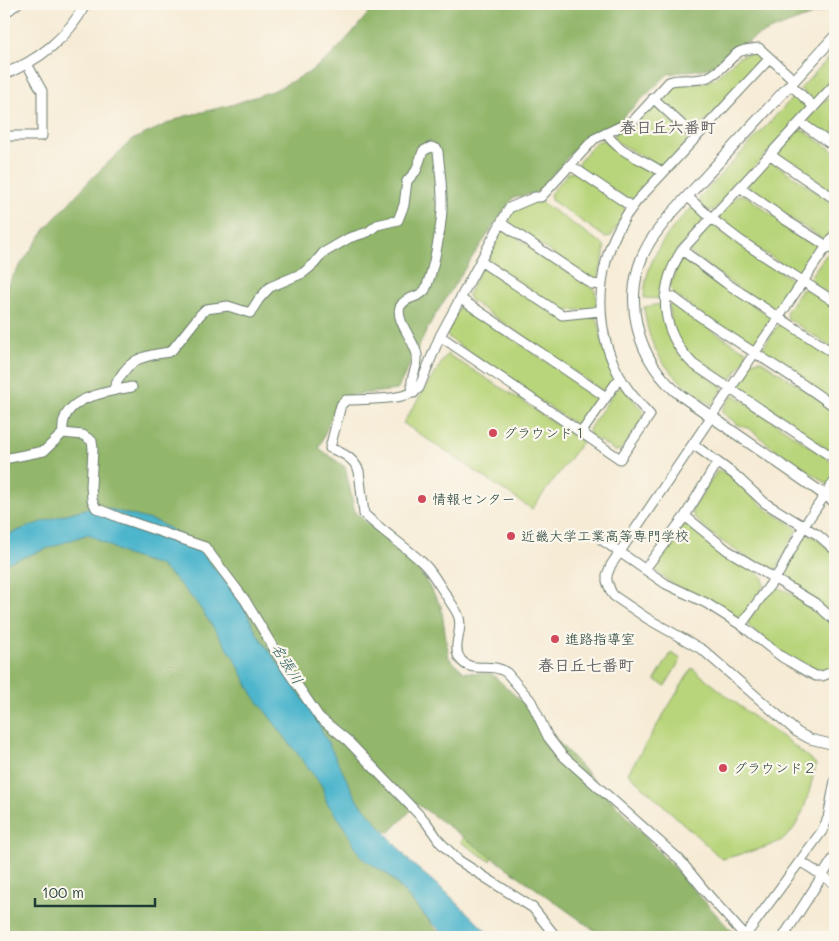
<svg xmlns="http://www.w3.org/2000/svg" width="839" height="941" font-family="Mali,'Klee One',sans-serif">
<rect width="100%" height="100%" fill="#fbf7ec"/>
<filter id="ink" filterUnits="userSpaceOnUse"><feTurbulence type="fractalNoise" baseFrequency=".02" numOctaves="2"/><feDisplacementMap in="SourceGraphic" scale="10" xChannelSelector="R" yChannelSelector="G"/><feConvolveMatrix kernelMatrix="1 2 1 2 8 2 1 2 1" color-interpolation-filters="sRGB"/></filter>
<filter id="wash" filterUnits="userSpaceOnUse"><feTurbulence type="fractalNoise" baseFrequency=".0096" numOctaves="4" result="noise"/><feDisplacementMap in="SourceGraphic" scale="20" xChannelSelector="R" yChannelSelector="G"/><feGaussianBlur stdDeviation="1.12" result="paint"/><feColorMatrix in="noise" values="0 0 0 0 0 0 0 0 0 0 0 0 0 0 0 0 0 1.4 0 .05"/><feComposite in="paint" operator="in"/></filter>
<g filter="url(#wash)">
<rect width="100%" height="100%" fill="#f6ebd5"/>
<path fill="#b9d57b" stroke="#6c8958" d="M835 51V79L814 102 800 89Z
M753 52 761 56V62L698 129 693 130 661 101V96L676 84H696L714 79 739 57Z
M796 94 810 107 714 210 708 211 700 203V197Z
M832 99 835 101V143L809 126 808 119 825 100Z
M656 106 688 135 689 141 665 166C656 166 624 146 614 140L615 133 637 123 651 107Z
M803 130 835 152V195L779 156V151L797 131Z
M603 140 630 159 654 171 655 177 634 200H629L579 168V162L596 142Z
M773 162 835 205V228L829 238 823 239 788 217 749 189 748 182 767 163Z
M574 172 624 206 625 212 611 236 605 237 551 200 550 194 568 173Z
M738 195H745L787 226 819 246 820 250 804 273 799 275 754 246 720 221 719 215Z
M535 201 541 202 604 245C606 253 600 269 598 278L592 281 510 224C506 209 523 206 535 201Z
M695 208 703 216V222C678 249 666 260 662 299L644 298C645 262 665 234 690 209Z
M709 226H714L745 249 794 281 795 286 780 309 774 310 739 289 690 253V247Z
M507 231 594 289 596 295 597 304 593 309 562 311 490 262 488 256 501 232Z
M832 253 835 256V298L812 283 810 277 826 255Z
M686 258 724 287 770 316 772 322 756 344 750 346 704 317 672 292 670 286 680 259Z
M486 268 556 316 566 319 594 317 598 320 604 350 614 373V379L607 389 601 390 470 300 468 295 480 270Z
M808 289 835 307V350L787 318 786 312 801 290Z
M674 302 714 332 746 351 747 357 731 379C712 380 682 350 675 333 671 324 671 314 669 305Z
M661 304C663 322 668 339 678 353L722 387V390L713 404H710C671 377 649 356 644 307Z
M465 307 597 396 598 402 583 425 577 426 449 338 446 332 459 308Z
M778 325H784L835 358V403L763 353 762 349Z
M447 354 516 397 582 442 532 509 403 423Z
M760 360 807 391 835 412V455L776 413 739 389 738 384 753 361Z
M617 388H623L643 411V418L621 450 615 451 590 435 589 429Z
M735 395 835 464V476L829 485 768 444 750 429 737 424 723 413 722 410 732 396Z
M717 471C732 470 754 499 766 509 776 516 787 520 796 528L797 529 777 568 768 570C753 561 693 527 692 511Z
M690 524 757 572 763 578 764 586 740 618 668 581 653 569 655 561 682 526Z
M809 534 815 537 835 555V616L789 583 784 577 785 569 803 536Z
M777 587C799 596 819 609 835 627V668C831 669 825 672 820 672 804 673 763 638 749 627L748 621 770 592Z
M671 653 681 659 665 686 655 680Z
M692 668 755 718 792 744 816 764C810 787 803 831 778 842 761 850 741 854 722 859L628 773Z
M469 829 503 841 490 861 461 842Z"/>
<path fill="#92b66b" stroke="#587a50" d="M376 4H833L828 9 761 34 738 47 709 68 668 74 620 120 583 139 538 192 513 198 471 259 432 320 397 390 342 396 338 400 319 448 345 467 355 512 419 570 441 606 449 658 464 672 492 674 522 702 737 937H604L417 804 390 832 341 821 443 937H4V289L46 228 92 178 132 140 182 117 231 105 275 90 308 73 331 56 352 33Z"/>
<path fill="#4db5cc" stroke="#367980" d="M98 506 158 522 179 534 197 547 227 583 245 609 258 635 312 711 356 798 411 863 448 894 492 937H447L424 915 390 876 362 858 340 820 327 803 322 786 253 695 234 658 196 602 173 577 159 565 126 555 88 534 4 564V536C35 524 65 513 98 506Z"/>
</g>
<g filter="url(#ink)">
<g fill="none" stroke-linecap="round" stroke-linejoin="round">
<g stroke="#6a7a6c" stroke-width="11">
<path id="minor" d="M4 14 17 4
M835 84 682 250C657 289 660 331 693 364L835 459
M791 85 811 104
M653 98 696 138
M800 122 835 147
M606 133C619 154 645 159 663 173
M4 136H42V91L27 64
M771 154 776 159 835 199
M570 165 632 207
M740 187 784 219 835 251
M688 197 711 218 741 241 835 302
M501 223 592 284 601 285
M835 234 611 565 607 575V581L611 592 614 596 648 619 703 650 797 732 810 739 835 745
M682 250 726 283 835 354
M480 261 562 315 601 311
M665 296 673 297C725 337 783 368 835 407
M461 299 606 397
M440 336 620 459 650 415C641 405 632 396 625 385 589 329 594 254 636 202L770 58
M113 390C126 361 138 356 169 352L172 350 200 315 206 309 228 306 250 313 259 299 270 287 303 273 314 264 323 253 349 238 368 232 377 225 398 220 404 205 407 181 416 171 423 151 431 147 437 149 438 152C440 171 443 191 442 210 441 230 433 273 425 290 418 299 405 296 400 307 395 321 415 341 417 355 419 369 407 378 414 393
M63 433C59 397 106 392 132 387
M581 433 616 383 621 378
M693 444 735 475 765 503 818 535 835 550
M4 459 44 451 63 433 83 435 92 441 93 449 91 486 92 500 96 508 120 518 205 547 245 600 285 667 319 717 347 740 426 822 440 842 458 860 533 908 556 937
M829 489 835 481
M685 516 727 550 815 603 835 621
M602 540 666 584 706 603 741 625 782 657 808 672 816 676H822L835 671
M645 569 685 516 717 463
M741 625 780 571 804 526 825 495
M800 861 835 884
M745 936 822 831 828 818 835 780
M746 937 710 897 679 859 562 755 548 737 531 701 507 673C492 661 471 674 461 660 450 647 465 629 458 615 455 608 450 602 446 595 439 585 433 573 424 564 405 546 383 532 364 514L359 471C353 457 342 453 330 448L341 405 346 400C365 399 407 401 419 388L440 336 509 208 535 197H541L594 139 634 120 669 82C682 77 695 83 708 77 721 72 728 59 739 52 744 49 753 49 759 48L794 80
M789 937 785 934 835 856"/>
</g>
<g stroke="#6a7a6c" stroke-width="12">
<path id="tertiary" d="M835 36 671 214C663 224 654 234 648 245 619 296 637 364 683 397L835 502
M4 74C38 61 69 37 85 4"/>
</g>
<use href="#minor" stroke="#fff" stroke-width="9"/>
<use href="#tertiary" stroke="#fff" stroke-width="10"/>
</g>
</g>
<g fill="#d1495b" stroke="#fbf7ec" stroke-width="2">
<circle cx="493" cy="433" r="5"/>
<circle cx="422" cy="499" r="5"/>
<circle cx="511" cy="536" r="5"/>
<circle cx="555" cy="639" r="5"/>
<circle cx="723" cy="768" r="5"/>
</g>
<g text-anchor="middle" stroke-width="4.5" stroke-linejoin="round" paint-order="stroke">
<g font-size="14" fill="#1f3d34" stroke="#fbf7ec" text-anchor="start">
<text x="503" y="438">グラウンド１</text>
<text x="432" y="504">情報センター</text>
<text x="521" y="541">近畿大学工業高等専門学校</text>
<text x="565" y="644">進路指導室</text>
<text x="733" y="773">グラウンド２</text>
</g>
<g font-size="15" font-style="italic" fill="#2d6162" stroke="#fbf7ec">
<text transform="translate(287 664) rotate(58)" y="5">名張川</text>
</g>
<g font-size="16" font-weight="bold" fill="#656468" stroke="#fbf7ec">
<text x="668" y="133">春日丘六番町</text>
<text x="586" y="671">春日丘七番町</text>
</g>
</g>
<rect width="839" height="941" fill="none" stroke="#fbf7ec" stroke-width="20"/>
<path d="M35 898v8h120v-8" fill="none" stroke="#1f3d34" stroke-width="2.5"/>
<text x="42" y="898" font-size="15" fill="#1f3d34" stroke="#fbf7ec" stroke-width="4" paint-order="stroke">100 m</text>
</svg>
